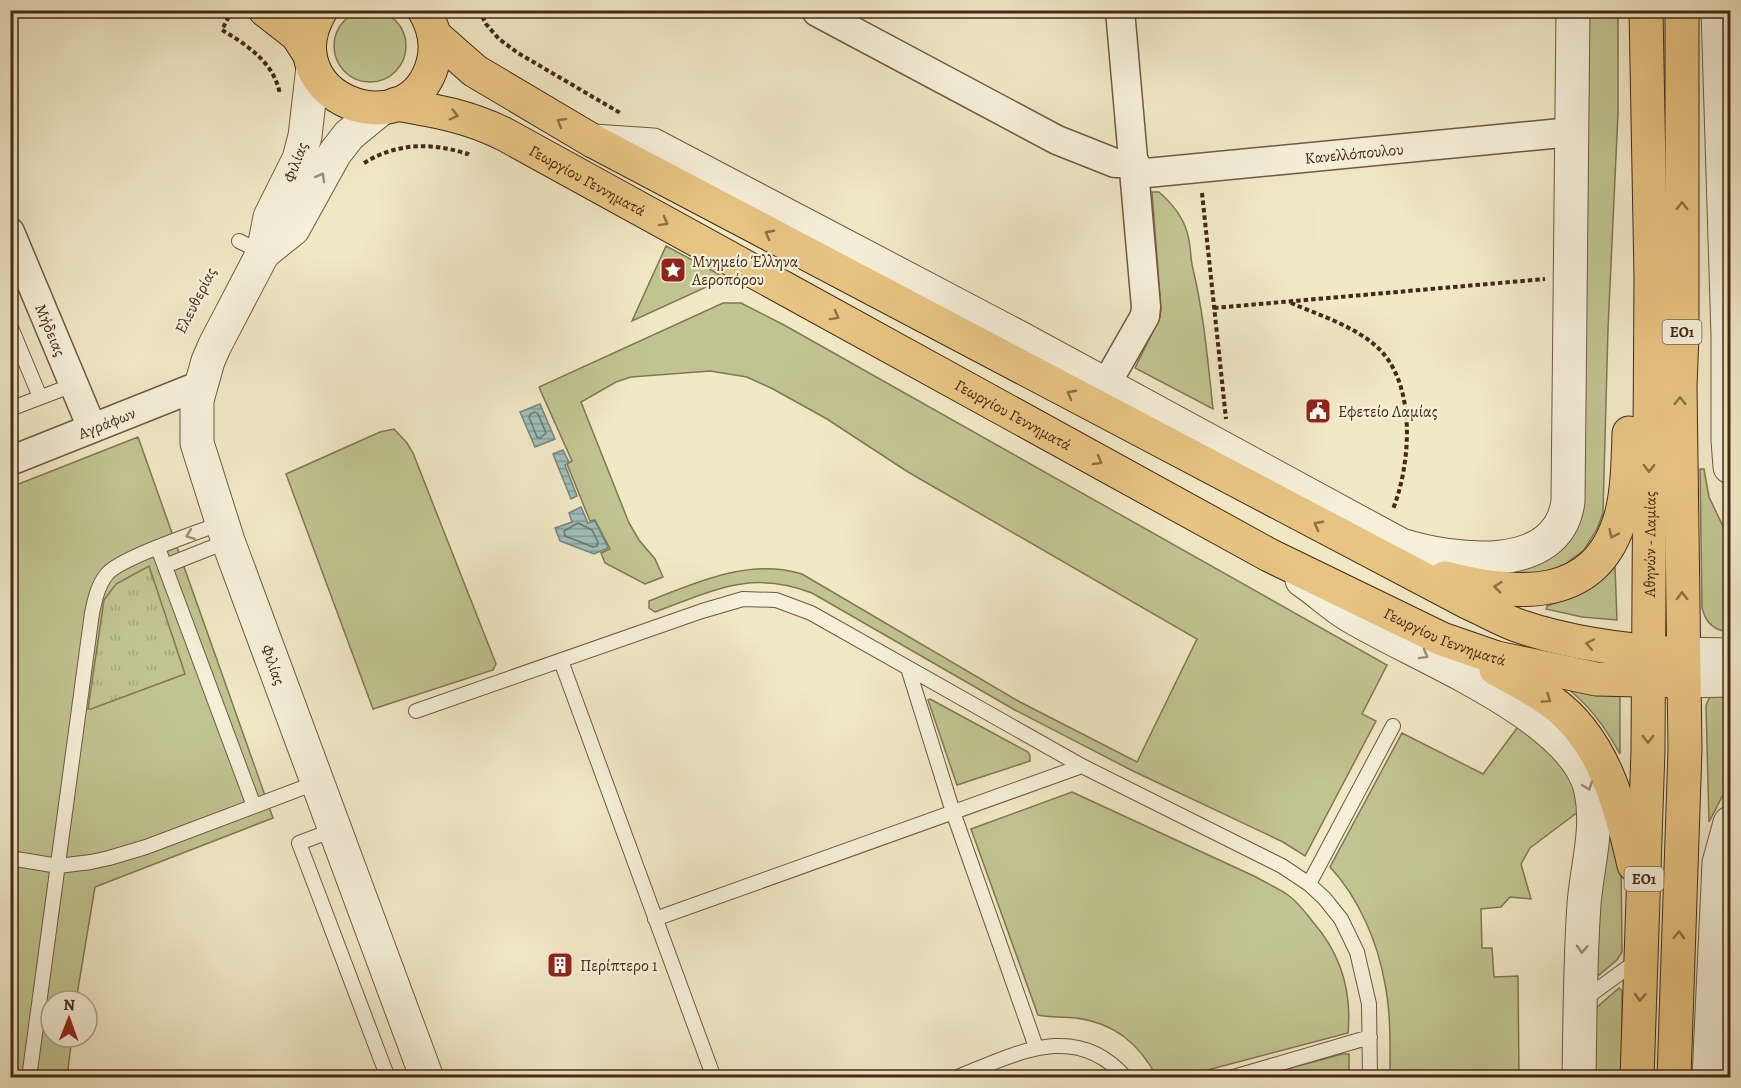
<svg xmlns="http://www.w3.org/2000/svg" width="1741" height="1088" font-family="Alegreya,serif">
<defs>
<pattern id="park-tufts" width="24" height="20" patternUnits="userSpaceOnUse" patternTransform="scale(1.5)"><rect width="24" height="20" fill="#c0c491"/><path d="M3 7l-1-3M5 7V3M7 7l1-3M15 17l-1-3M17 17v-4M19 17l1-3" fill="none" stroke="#a6a87c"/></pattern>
<pattern id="water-rules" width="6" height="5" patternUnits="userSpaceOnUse" patternTransform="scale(1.5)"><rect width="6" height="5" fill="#9dbfbd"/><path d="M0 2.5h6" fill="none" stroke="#829b98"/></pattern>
</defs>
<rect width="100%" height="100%" fill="#f1e8c6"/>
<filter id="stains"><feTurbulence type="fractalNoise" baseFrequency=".00333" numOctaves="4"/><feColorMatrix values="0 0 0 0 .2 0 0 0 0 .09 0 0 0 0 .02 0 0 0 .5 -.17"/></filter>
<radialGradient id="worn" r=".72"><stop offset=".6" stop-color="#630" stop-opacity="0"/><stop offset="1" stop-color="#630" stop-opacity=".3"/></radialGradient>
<path fill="#c0c491" stroke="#827652" stroke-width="1.5" d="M334 46a36 36 0 1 1 72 0a36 36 0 1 1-72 0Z
M1585 11H1618V113L1608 329 1603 513 1597 529 1584 550 1564 565 1551 571 1514 575 1498 570 1549 554Z
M1152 192H1159C1171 202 1183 217 1187 232 1191 244 1190 257 1193 269 1204 315 1208 363 1213 409L1135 368 1160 317 1161 309Z
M666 246 726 278 632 321Z
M723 303H741L784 325 1387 665 1362 714 1376 721 1305 856 1283 842 1133 771 1015 710 812 593C752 569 712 591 655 612L649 608V601C697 582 749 558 802 574L1020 702 1137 762 1197 639 908 472 827 419 773 389 747 377 710 371 631 377 616 382 581 402 629 523 639 540 655 559 663 577 645 584 605 563 601 553 610 549 595 520 590 521 567 464 572 461 539 387Z
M394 429 407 443 413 453 496 664 493 670 373 709 286 474 380 432Z
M138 437 273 818 95 887 76 1001H51V1037H72L67 1077 11 1078V487Z
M1700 469H1704L1709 497 1730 541V632C1714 631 1706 623 1702 608Z
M1613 565 1615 567 1617 620 1582 617 1546 609 1547 606C1577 596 1592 589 1613 565Z
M1564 686 1620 694V754C1606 728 1589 704 1564 686Z
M1730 686V781L1709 822 1706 706 1711 693Z
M930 699 1028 752 1030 756V761L957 785 928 700Z
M1520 724 1573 778 1578 812 1530 848 1521 864 1531 899 1510 897 1501 907 1481 909 1482 948H1492L1494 977 1518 976 1519 1077H1390C1390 1047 1391 1014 1385 984 1378 943 1359 898 1330 867L1402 733 1483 774Z
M1072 792 1256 877C1266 883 1278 888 1288 895 1298 902 1305 912 1313 922 1340 953 1352 991 1348 1033L1181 1077H1157C1139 1044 1115 1023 1076 1018 1064 1016 1050 1018 1038 1015L971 829Z
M1612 830 1621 855 1622 952 1617 960 1599 975 1596 973 1593 901 1607 842Z
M1619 988 1622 991V1077L1594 1078 1596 1008Z
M1342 1054H1349V1077H1258Z"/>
<path fill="url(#park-tufts)" stroke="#827652" stroke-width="1.5" d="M149 566 185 674 91 709H88L104 600 116 584Z"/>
<path fill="url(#water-rules)" stroke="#798379" stroke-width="1.5" d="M540 404 555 439 535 447 520 412Z
M563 450 569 462 565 465 577 496 571 499 553 454Z
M581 507 588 523 595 521 608 548 594 554 560 541 555 528 572 522 569 513Z"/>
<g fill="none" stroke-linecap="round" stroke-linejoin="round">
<path stroke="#707468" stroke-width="1.5" d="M535 412 538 414 546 433 540 438 537 437 529 417 530 414Z
M578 523 592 530 598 542 597 546 593 547 565 536 564 531Z"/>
<g stroke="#6f5940" stroke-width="16">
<path id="service" d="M239 241 263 253
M10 325 40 397
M10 409 73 385
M158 548 254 806
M165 566 228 541
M561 661 714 1078
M908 668 953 812 1036 1047
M416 711 702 611 743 599 776 600 811 613 1082 766 1282 866 1309 884 1325 899 1341 919 1357 952 1369 1004 1370 1078
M336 829 299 843 388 1078
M10 858 58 866 91 862 109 858 146 847 318 782
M1309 884 1393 726
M655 919 1082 766
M1583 1000 1638 960
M29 1078 92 613C95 599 98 585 107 574 120 558 198 532 222 523
M955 1078C1014 1055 1075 1019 1126 1078
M1230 1078 1370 1037"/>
</g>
<g stroke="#6f5940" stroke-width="31">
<g id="minor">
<path d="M817 12 1057 140 1115 163H1135"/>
<path id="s1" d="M1136 174 1572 132"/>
<path id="s2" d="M10 232 92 428"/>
<path d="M1105 386 1145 316 1146 307 1120 10"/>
<path id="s3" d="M10 461 201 385"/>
</g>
</g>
<g stroke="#6f5940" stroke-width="35">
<g id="tertiary">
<path d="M1718 10 1728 336V440L1730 467"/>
<path id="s4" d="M313 67 305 136 299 159 270 217 263 253 215 345 208 361 197 400V443L228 541 427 1078"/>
<path d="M593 141 653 145 1022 339 1401 545C1452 561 1559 576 1568 501L1573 10"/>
<path d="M263 253 293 229 335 153 349 135 382 108"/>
<path d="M1302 580C1318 591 1333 605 1349 615 1412 654 1576 715 1591 791 1599 829 1587 866 1584 904 1580 962 1580 1020 1579 1078"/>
<path d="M1683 654 1730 655"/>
<path d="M1684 681 1730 680"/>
<path d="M1709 1078 1719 863 1730 823"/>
</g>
</g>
<g stroke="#442914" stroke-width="35">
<g id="primary">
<path d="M265 10 297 35 310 55"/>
<path d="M321 10C269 97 409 151 433 63 438 45 434 27 424 10"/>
<path d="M434 35 475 71 593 141 1469 603C1485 610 1502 620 1519 626 1572 644 1628 651 1683 654"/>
<path id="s5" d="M396 104C437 111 467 116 504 134L1269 555 1442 639 1497 658 1596 679 1684 681"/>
<path d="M1445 578C1517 596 1596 604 1621 516 1628 490 1628 460 1629 433"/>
<path d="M1496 669C1515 679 1535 689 1552 702 1604 740 1620 805 1634 865"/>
<path id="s6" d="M1637 1078 1648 750 1651 278 1646 10"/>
<path d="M1674 1078 1685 749 1680 386 1682 335V10"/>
</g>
</g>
<path stroke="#442914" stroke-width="4" stroke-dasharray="4.5 3" stroke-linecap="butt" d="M232 10 222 30C247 45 275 63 280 95
M479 10 486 24 499 39 518 53 622 114
M364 163C396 143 432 142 467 154L469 150
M1202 193 1226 419
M1291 303C1319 315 1354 326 1377 347 1417 383 1411 464 1393 509
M1214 308 1545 279"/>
<use href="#service" stroke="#f6f0da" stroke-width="14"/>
<use href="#minor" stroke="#f6f0da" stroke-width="28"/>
<use href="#tertiary" stroke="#f6f0da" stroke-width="33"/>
<use href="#primary" stroke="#e8c483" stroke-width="33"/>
</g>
<defs><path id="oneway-chevron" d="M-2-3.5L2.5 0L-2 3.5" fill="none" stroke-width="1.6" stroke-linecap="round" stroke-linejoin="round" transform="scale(1.5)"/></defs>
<g stroke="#8e6f46">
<use href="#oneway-chevron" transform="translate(454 115) rotate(15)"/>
<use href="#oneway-chevron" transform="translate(561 122) rotate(-150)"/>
<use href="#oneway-chevron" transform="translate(1682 206) rotate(-90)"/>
<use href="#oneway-chevron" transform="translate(664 222) rotate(29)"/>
<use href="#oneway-chevron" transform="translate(769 234) rotate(-152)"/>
<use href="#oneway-chevron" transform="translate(835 316) rotate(29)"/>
<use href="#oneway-chevron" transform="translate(1071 394) rotate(-152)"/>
<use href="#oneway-chevron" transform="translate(1680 401) rotate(-90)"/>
<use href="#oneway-chevron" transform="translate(1098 461) rotate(29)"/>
<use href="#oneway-chevron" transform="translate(1649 468) rotate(90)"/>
<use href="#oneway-chevron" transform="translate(1318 525) rotate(-152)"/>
<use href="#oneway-chevron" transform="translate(1613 534) rotate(115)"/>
<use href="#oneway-chevron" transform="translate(1498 587) rotate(-174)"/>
<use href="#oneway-chevron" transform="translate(1682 596) rotate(-91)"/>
<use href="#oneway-chevron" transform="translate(1590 644) rotate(-168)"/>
<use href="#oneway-chevron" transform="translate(1547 699) rotate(34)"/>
<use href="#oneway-chevron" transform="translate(1648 739) rotate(90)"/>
<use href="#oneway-chevron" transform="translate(1679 935) rotate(-88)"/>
<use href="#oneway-chevron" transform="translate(1640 997) rotate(93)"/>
</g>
<g stroke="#9d8c77">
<use href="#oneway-chevron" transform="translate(321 177) rotate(-61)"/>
<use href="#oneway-chevron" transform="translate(190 535) rotate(159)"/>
<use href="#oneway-chevron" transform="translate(1424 655) rotate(29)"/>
<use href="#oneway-chevron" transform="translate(1588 786) rotate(70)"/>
<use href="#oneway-chevron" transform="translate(1582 949) rotate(92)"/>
</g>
<defs>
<g id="sight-square" transform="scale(1.35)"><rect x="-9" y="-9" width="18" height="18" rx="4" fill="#8f2418" stroke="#f6f0da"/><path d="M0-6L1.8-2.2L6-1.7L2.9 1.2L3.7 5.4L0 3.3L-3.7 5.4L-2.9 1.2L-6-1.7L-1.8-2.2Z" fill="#fff"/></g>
<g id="civic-square" transform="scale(1.35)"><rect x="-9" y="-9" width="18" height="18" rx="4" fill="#8f2418" stroke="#f6f0da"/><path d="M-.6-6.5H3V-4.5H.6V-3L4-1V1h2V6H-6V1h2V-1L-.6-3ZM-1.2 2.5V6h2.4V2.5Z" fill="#fff"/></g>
<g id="building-square" transform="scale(1.35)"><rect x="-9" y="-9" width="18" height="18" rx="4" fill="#8f2418" stroke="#f6f0da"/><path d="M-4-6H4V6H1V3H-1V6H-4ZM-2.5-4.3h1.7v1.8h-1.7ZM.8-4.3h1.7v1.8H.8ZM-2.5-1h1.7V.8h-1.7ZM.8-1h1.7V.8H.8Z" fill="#fff"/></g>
</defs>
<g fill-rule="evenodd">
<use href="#sight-square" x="673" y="270"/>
<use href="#civic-square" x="1318" y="411"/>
<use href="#building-square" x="560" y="965"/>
</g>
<g text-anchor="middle" stroke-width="4.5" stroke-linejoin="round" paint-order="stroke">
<g fill="#f6f0da" stroke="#79654f" stroke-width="1.5">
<rect x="1662.5" y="320" width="39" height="24" rx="4.5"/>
<rect x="1624.5" y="867" width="39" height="24" rx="4.5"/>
</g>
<g font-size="15" font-weight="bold" fill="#442914">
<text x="1682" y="337">ΕΟ1</text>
<text x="1644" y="884">ΕΟ1</text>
</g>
<g font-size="16" fill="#442914" stroke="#f6f0da">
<text dy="6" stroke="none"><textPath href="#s1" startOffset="219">Κανελλόπουλου</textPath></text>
<text transform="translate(295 162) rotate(-70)" y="6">Φιλίας</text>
<text dy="6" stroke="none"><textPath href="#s5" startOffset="208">Γεωργίου Γεννηματά</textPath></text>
<text transform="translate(195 300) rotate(-63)" y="6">Ελευθερίας</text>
<text dy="6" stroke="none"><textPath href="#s2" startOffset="106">Μήδειας</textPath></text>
<text dy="6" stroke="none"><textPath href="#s5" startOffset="694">Γεωργίου Γεννηματά</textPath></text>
<text dy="6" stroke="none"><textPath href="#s3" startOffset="104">Αγράφων</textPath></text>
<text dy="6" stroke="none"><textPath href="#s6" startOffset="534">Αθηνών - Λαμίας</textPath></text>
<text dy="6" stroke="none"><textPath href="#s5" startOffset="1180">Γεωργίου Γεννηματά</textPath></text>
<text dy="6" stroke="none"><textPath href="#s4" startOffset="634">Φιλίας</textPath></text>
</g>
<g font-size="16" fill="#442914" stroke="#f6f0da" text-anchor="start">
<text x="692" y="267">Μνημείο Έλληνα<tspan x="692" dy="18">Αεροπόρου</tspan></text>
<text x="1338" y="417">Εφετείο Λαμίας</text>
<text x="580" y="971">Περίπτερο 1</text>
</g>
</g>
<rect width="1741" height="1088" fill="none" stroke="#f1e8c6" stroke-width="36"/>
<rect x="12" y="12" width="1717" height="1064" fill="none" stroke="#442914" stroke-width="3"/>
<rect x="18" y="18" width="1705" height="1052" fill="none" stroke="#442914" stroke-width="1.5"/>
<g transform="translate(69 1019) rotate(1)"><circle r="28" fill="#f6f0da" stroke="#afa08b" stroke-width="1.5"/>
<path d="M0-4.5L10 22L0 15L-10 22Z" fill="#8f2418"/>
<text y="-9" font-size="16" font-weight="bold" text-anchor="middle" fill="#442914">N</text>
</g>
<rect width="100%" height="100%" filter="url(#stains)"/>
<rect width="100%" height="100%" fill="url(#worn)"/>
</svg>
